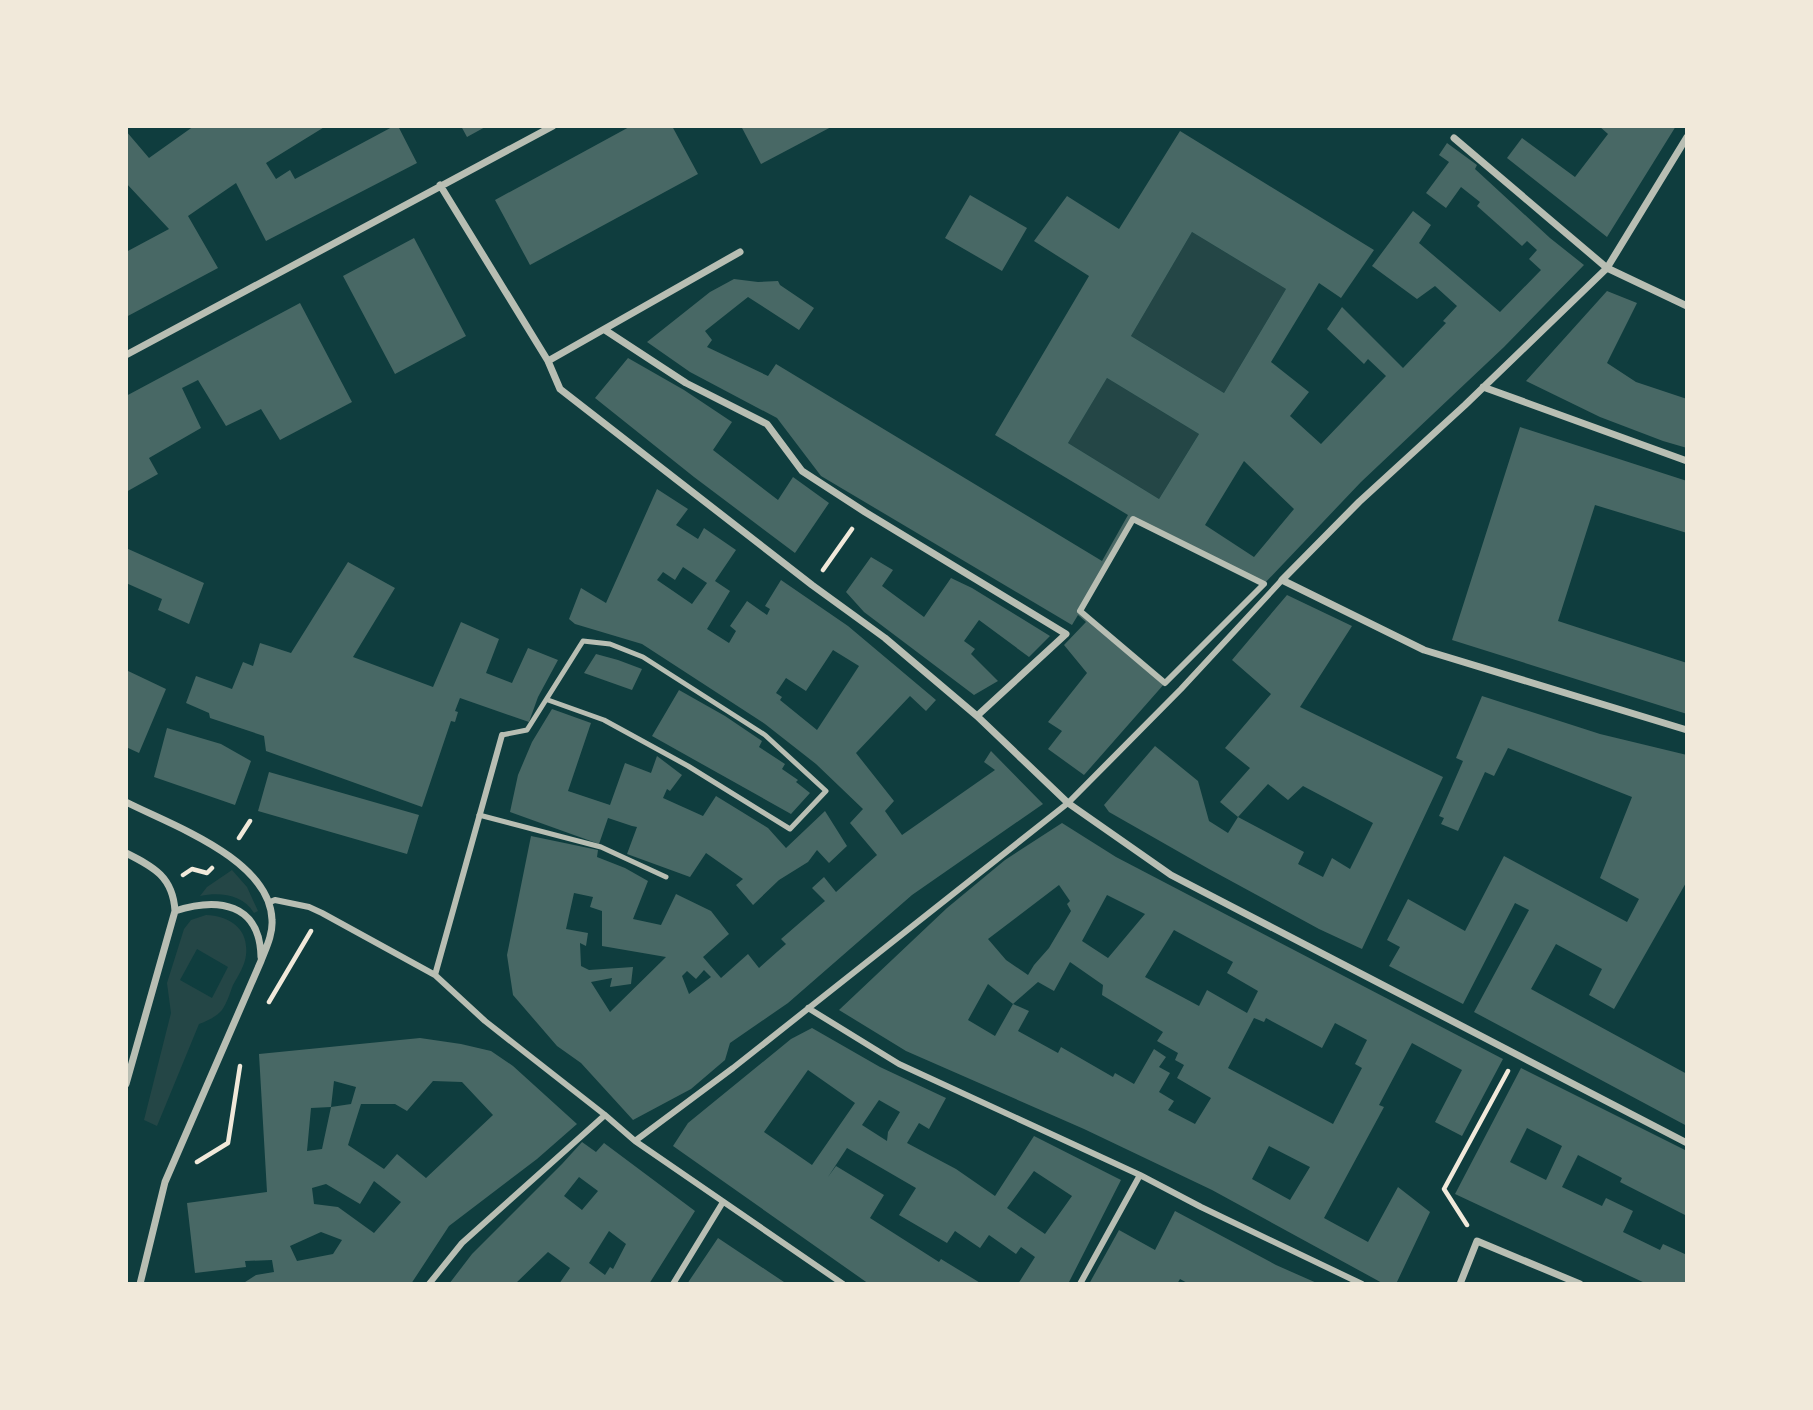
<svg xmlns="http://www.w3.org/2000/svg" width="1813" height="1410" font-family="'Open Sans',sans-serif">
<rect width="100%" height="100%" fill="#0f3d3e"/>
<path fill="#244646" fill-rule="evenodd" d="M1192 232 1286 289 1224 393 1131 336Z
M1107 378 1199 434 1159 499 1068 443Z
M232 870 247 887 258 911 254 913C243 894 219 892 200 896L207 887Z
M206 915C229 916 249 928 246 955 245 965 238 976 233 985 230 993 227 1003 222 1010 216 1017 207 1021 199 1024L157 1126 144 1120 171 1013 167 983 184 929 191 920ZM197 949 228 967 212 998 180 980Z"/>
<path fill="#486865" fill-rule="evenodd" d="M194 126H326L266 163 276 179 290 170 295 179 394 126H398L417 163 266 241 236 183 188 216 218 268 126 317V252L169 229 126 183V131L149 158Z
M461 126H487L467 137Z
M631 126H672L698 174 530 265 495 200Z
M741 126H833L761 164Z
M1599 126H1676L1607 237 1507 158 1522 138 1575 177 1608 134Z
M1180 131 1374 250 1341 298 1319 283 1271 362 1309 392 1290 416 1321 444 1386 376 1368 359 1364 364 1327 329 1342 307 1403 368 1446 323 1443 321 1457 306 1435 286 1417 299 1372 266 1413 211 1431 225 1419 243 1500 312 1541 270 1529 259 1537 250 1527 241 1522 246 1477 206 1480 202 1461 187 1446 208 1426 193 1449 162 1439 155 1447 143 1477 165 1475 169 1550 238 1584 265 1504 347 1361 482 1264 584 1133 519 1080 611 1165 683 1084 775 1048 749 1062 731 1048 722 1087 673 1064 645 1086 622 1078 615 1072 625 821 476 777 418 690 372 647 342 710 292 734 279 758 282 778 281 780 285 814 308 799 330 748 297 705 331 712 340 707 347 768 376 776 364 1102 561 1128 515 995 435 1089 276 1034 241 1067 196 1119 229ZM1192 232 1286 289 1224 393 1131 336ZM1107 378 1199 434 1159 499 1068 443ZM1244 461 1294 509 1254 557 1205 525Z
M970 195 1027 228 1002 271 945 238Z
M414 238 466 336 395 374 343 276Z
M1607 291 1637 303 1607 363 1636 382 1687 399V448L1663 441 1600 417 1526 381Z
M300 303 352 402 280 440 261 409 226 426 198 380 182 388 201 428 149 458 158 474 126 492V396Z
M628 358 684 390 732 422 713 450 778 500 793 477 829 503 795 553 694 477 595 398Z
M1520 427 1687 481V533L1595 505 1558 621 1687 663V714L1452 640Z
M657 489 688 509 676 525 698 539 704 528 736 550 715 581 730 591 707 629 729 643 736 631 730 626 747 601 767 615 770 609 765 606 781 580 848 626 936 700 926 711 910 696 856 753 894 801 885 811 902 835 995 770 984 762 991 751 1043 804 912 895 788 1003 730 1043 725 1060 691 1089 633 1120 581 1063 557 1046 513 995 507 955 531 836 598 850 597 857 625 868 648 881 633 919 661 925 676 894 711 911 729 934 703 957 721 978 748 954 759 968 786 944 781 939 825 901 812 888 824 877 836 892 877 855 850 823 863 809 816 764 765 724 642 644 575 624 569 619 581 588 606 603ZM683 567 707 583 692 604 657 580 663 572 675 580ZM833 650 859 666 817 730 780 700 782 697 776 693 786 678 806 691ZM574 893 593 897 590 907 602 911V946L666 957 610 1012 591 982 612 978 610 987 631 984 633 967 589 970 581 966 580 943 586 946 588 933 566 929ZM704 970 711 977 689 994 682 976 687 971 696 979Z
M126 548 204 583 189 624 158 610 162 599 126 583Z
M871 557 893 570 882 586 924 617 951 578 972 588 1050 636 1029 657 979 620 964 641 975 649 971 654 998 681 974 695 864 612 846 592Z
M348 562 395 588 353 657 433 687 461 622 499 639 486 673 512 683 528 648 558 660 538 697 529 722 460 698 455 711 458 712 455 722 451 721 422 807 266 751 264 736 210 718 209 713 186 703 196 676 232 689 243 662 253 666 260 643 291 653Z
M1287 595 1352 626 1300 707 1443 777 1362 949 1319 929 1209 869 1109 812 1104 805 1155 746 1198 781 1209 821 1228 833 1238 817 1304 852 1298 864 1323 877 1332 858 1350 869 1373 823 1303 786 1288 800 1268 784 1238 817 1220 802 1250 768 1225 748 1271 694 1232 660Z
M596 654 618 660 642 669 632 690 584 673Z
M126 670 166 689 139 753 126 747Z
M679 690 725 716 762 741 759 747 785 764 782 769 798 780 796 782 810 793 791 814 652 736Z
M1482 696 1600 734 1687 755V833L1685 839 1687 840V881L1614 1009 1589 995 1602 969 1556 944 1531 989 1687 1074V1126L1474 1012 1529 910 1515 903 1463 1004 1389 966 1400 947 1387 940 1408 899 1465 931 1504 856 1627 922 1639 899 1600 878 1632 797 1508 748 1494 776 1485 772 1458 831 1441 824 1444 818 1439 816 1463 761 1456 758Z
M552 709 591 723 568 791 610 805 625 763 651 773 657 756 682 775 670 791 667 789 663 798 703 816 716 796 768 828 786 848 825 811 847 846 829 863 817 850 808 862 779 880 753 905 736 885 743 879 706 853 690 877 627 854 637 827 632 826 608 818 599 844 510 812 518 775 532 742Z
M167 728 221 744 251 761 235 805 154 777Z
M269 772 419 815 407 854 258 811Z
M1062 823 1116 857 1503 1059 1462 1136 1435 1122 1462 1070 1412 1043 1379 1105 1384 1107 1324 1218 1368 1242 1398 1187 1430 1212 1396 1284H1384L1212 1190 1084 1129 906 1051 839 1010 947 908 1005 860ZM1059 885 1070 901 1067 904 1071 911 1049 948 1034 965 1028 975 1006 960 988 939ZM1107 895 1145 914 1108 958 1082 941ZM1174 930 1233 962 1227 973 1258 991 1247 1013 1207 990 1199 1006 1145 977ZM1070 962 1103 985 1102 995 1163 1032 1157 1041 1178 1053 1175 1060 1184 1065 1177 1078 1211 1098 1195 1124 1168 1110 1174 1101 1159 1092 1170 1073 1159 1067 1166 1057 1154 1049 1134 1084 1115 1073 1113 1077 1061 1047 1058 1053 1018 1031 1029 1011 1013 1004 995 1036 968 1020 988 984 1013 1004 1038 982 1054 991ZM1254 1018 1264 1022 1266 1018 1322 1048 1335 1023 1367 1040 1355 1064 1362 1068 1333 1124 1228 1068ZM1269 1146 1310 1167 1290 1200 1252 1179Z
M812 1028 880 1067 946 1098 929 1129 919 1123 907 1143 956 1169 995 1196 1034 1136 1121 1180 1068 1284H1018L1035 1257 1021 1247 1016 1254 989 1235 980 1248 955 1231 947 1243 899 1215 916 1188 847 1148 828 1177 836 1166 884 1195 870 1218 939 1262 941 1259 982 1284H869L673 1146 688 1123 791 1039ZM808 1070 855 1103 812 1165 764 1132ZM879 1100 900 1112 888 1132 887 1141 862 1125ZM1034 1171 1072 1196 1045 1234 1007 1208Z
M420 1038 461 1044 491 1051 513 1066 577 1124 537 1159 449 1226 411 1284H242L256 1275 274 1272 272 1260 245 1261 246 1267 195 1273 187 1203 267 1192 259 1054ZM334 1081 356 1087 351 1104 331 1107 322 1149 307 1151 311 1108 331 1107ZM433 1081 462 1082 493 1115 426 1178 397 1154 384 1169 348 1145 361 1104H395L407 1111ZM374 1181 401 1202 374 1233 338 1207 314 1204 312 1188 326 1184 360 1204ZM321 1232 342 1240 333 1254 297 1261 290 1246Z
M1521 1068 1687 1151V1216L1620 1182 1622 1178 1578 1155 1562 1187 1602 1206 1606 1198 1633 1211 1623 1232 1660 1250 1663 1244 1687 1255V1284H1647L1455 1194ZM1527 1128 1562 1146 1546 1180 1510 1162Z
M582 1142 596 1152 604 1143 695 1211 649 1284H559L570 1268 548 1252 515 1284H449L472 1254 562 1164ZM579 1177 598 1191 582 1210 564 1196ZM609 1231 626 1244 613 1269 610 1267 605 1275 589 1263Z
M1175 1211 1276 1265 1319 1284H1189L1180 1279 1177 1284H1089L1119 1230 1155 1250Z
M718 1238 787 1284H687Z"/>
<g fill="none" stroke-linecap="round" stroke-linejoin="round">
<path stroke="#f1e9da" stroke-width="4.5" d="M823 570 852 529
M239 838 250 821
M183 875 192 869 207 873 212 868
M269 1002 311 931
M197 1162 228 1143 240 1066
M1467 1225 1444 1189 1508 1071"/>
<path stroke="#b8beb3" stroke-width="5" d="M502 735 527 730 583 641 610 644 643 657 765 735 826 791 790 829 688 766 604 720 548 700
M479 815 601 847 666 877"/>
<path stroke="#b8beb3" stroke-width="6" d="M1133 519 1264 584 1165 683 1080 611Z
M270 902 275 900 309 907 322 913 435 975 485 1021 605 1115 635 1141 843 1284
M435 975 502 735
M808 1008 899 1064 1140 1175 1201 1207 1362 1284
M635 1141 733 1068 1068 803 1181 689 1282 580
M429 1284 462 1243 605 1115
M673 1284 723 1202
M1080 1284 1140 1175"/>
<path stroke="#b8beb3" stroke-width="7" d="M1687 137 1607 268 1465 405 1359 502 1282 580 1424 650 1687 730
M1454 138 1607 268 1687 306
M440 185 548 361 560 389 812 585 885 638 977 716 1068 803 1171 875 1687 1143
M605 330 686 383 767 424 802 471 865 512 1066 634 977 716
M126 355 553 126
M548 361 740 252
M1483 387 1687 461
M126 802C171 825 270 859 272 920 273 934 266 948 261 961L165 1182 140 1284
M126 853C154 867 173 877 175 911L126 1084
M175 911C218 897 260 903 261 957
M1460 1284 1477 1241 1580 1284"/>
</g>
<rect width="1813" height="1410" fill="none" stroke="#f1e9da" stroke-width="256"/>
</svg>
